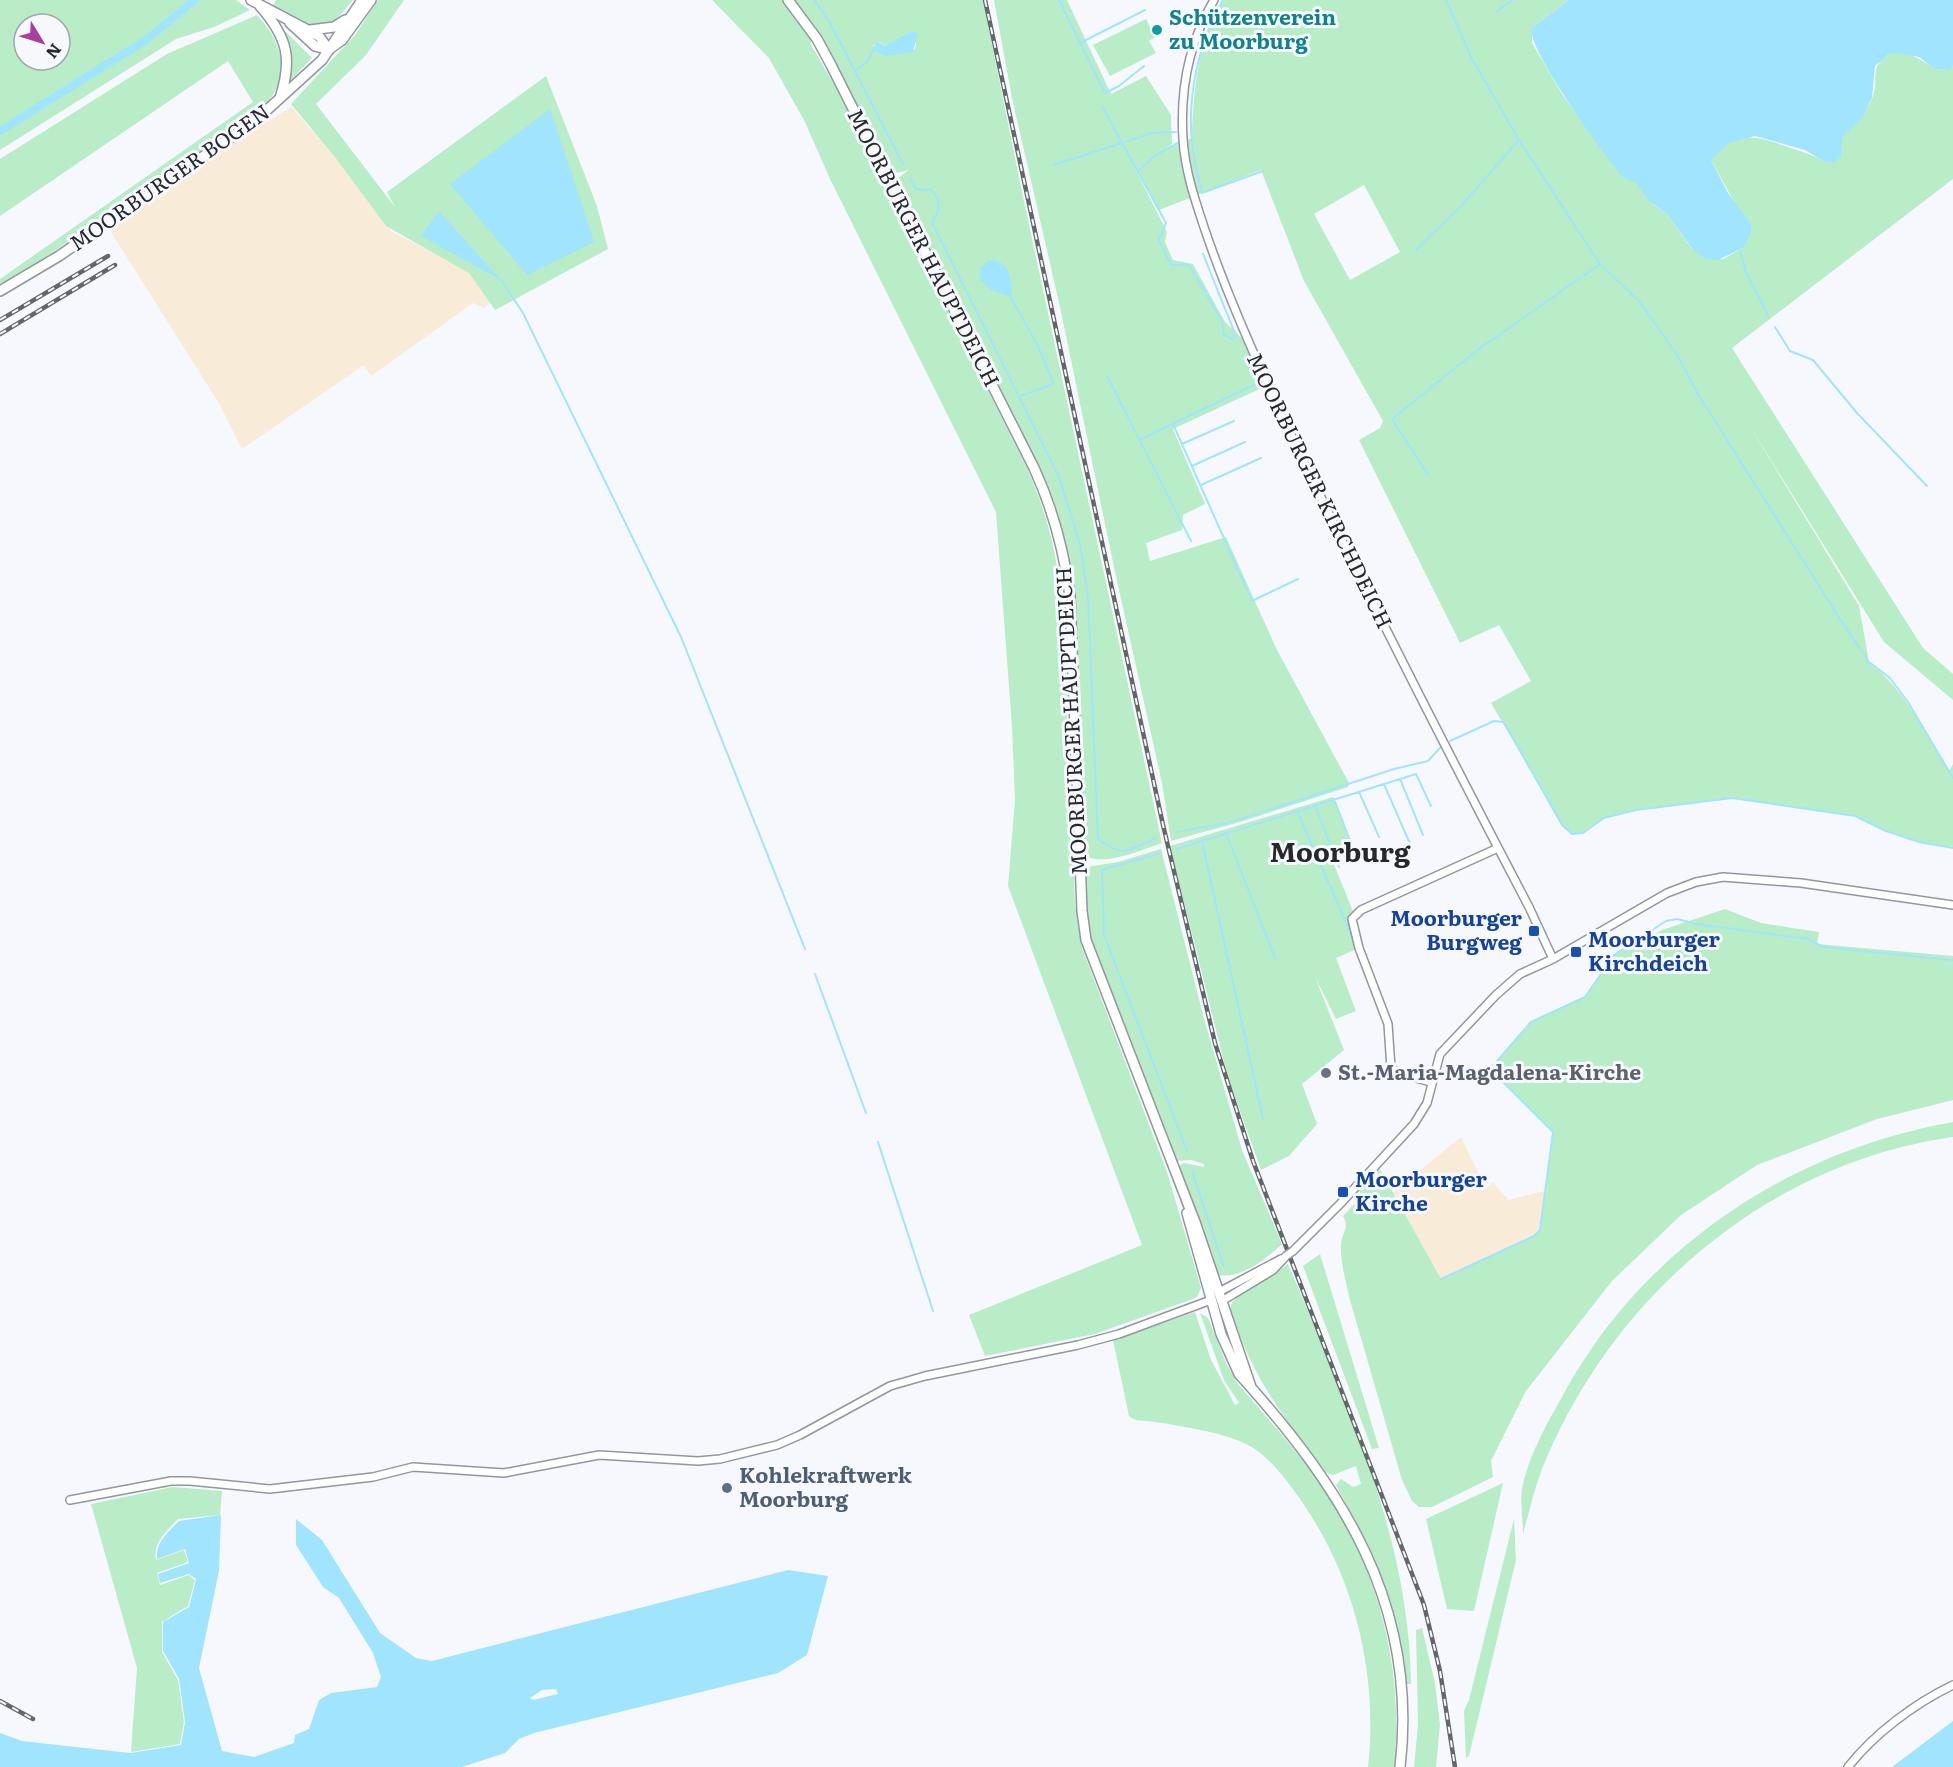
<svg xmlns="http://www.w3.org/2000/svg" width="1953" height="1767" font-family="Literata,serif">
<rect width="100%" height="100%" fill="#f6f8fe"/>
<path fill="#f8ecd8" d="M292 107 309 128 326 142 392 232 506 289 484 308 473 303 371 376 364 365 242 449 220 405 109 229 257 127Z
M1461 1137 1486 1189 1493 1182 1508 1200 1545 1191 1540 1230 1534 1236 1441 1279 1393 1192Z"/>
<path fill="#b8edc7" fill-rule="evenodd" d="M0 0H236L250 10 214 27 176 39 0 150ZM24 24H60V60H24Z
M276 0H353L335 21 307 26 273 6Z
M378 0H404L366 55 316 104 395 207 387 192 546 76 597 206 608 249 495 310 469 273 386 226 335 157 291 104 355 35Z
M712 0H782L813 40 810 43 836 88 1027 468C1057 535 1063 592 1066 664 1067 691 1070 716 1064 742H1069L1075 903 1082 948 1167 1172 1201 1288 1197 1297 1190 1300 1095 1334 985 1356 969 1315 1142 1245 1008 886 1015 800 1012 727 996 512 830 179 805 122 769 58Z
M793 0H983L1022 192 1162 843C1144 849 1101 868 1085 855L1073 576 1056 511 1044 479 894 181 909 170 896 173 889 172 823 41ZM909 34 916 44 915 49C897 56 890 54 873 46L878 41 885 46Z
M994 0H1067L1111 94 1146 76 1171 115 1172 144 1160 153 1192 138C1193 90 1198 42 1223 0H1569L1532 28V43L1562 94 1622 177 1636 182 1654 205 1667 214 1691 248 1705 259H1723L1743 248 1736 205 1711 160C1730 131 1755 135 1782 145 1798 151 1811 153 1826 162 1833 154 1837 146 1843 136 1853 121 1866 116 1873 96 1879 80 1869 67 1887 56 1913 41 1934 81 1953 66V179L1732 348 1923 648 1953 674V700L1884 642 1746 420 1859 606 1869 662C1905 690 1925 732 1949 771L1953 764V847L1919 842 1886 831 1855 816 1732 798 1636 810 1604 818 1583 833 1572 834 1562 825 1491 703 1531 681 1499 625 1460 643 1359 440 1380 428 1383 421 1304 281 1261 170 1159 210 1138 170 1150 159 1136 170 1167 232 1165 242 1173 260 1193 264 1225 322 1246 342 1266 386 1173 429 1205 504 1183 515 1182 530 1146 543 1150 561 1226 537 1277 650 1349 783 1348 787 1240 822 1171 841 1162 783 1115 572 1060 307 1012 98ZM1364 185 1400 252 1350 280 1314 214Z
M257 15C286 47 292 79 260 111L34 265 0 285V279L253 102 228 61 0 216V159L167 54Z
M1146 19 1155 37 1149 41 1156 53 1110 76 1093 45Z
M283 29 312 58 289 82 291 52Z
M1333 797 1353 848 1331 857 1354 914 1359 948 1336 958 1356 1011 1336 1019 1315 977 1344 1050 1302 1084 1317 1124 1289 1156 1261 1170 1227 1074 1170 846Z
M1161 849 1203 1015 1242 1150 1282 1244C1264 1260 1242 1279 1217 1275L1177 1167 1184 1163 1204 1167V1164L1191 1160 1175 1161 1090 941 1087 922 1085 870 1087 867 1118 862Z
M1725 909 1761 923 1819 932 1817 944 1953 956V1100L1877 1119 1757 1165 1681 1215 1612 1281 1526 1391 1491 1461 1493 1477 1432 1507H1419L1412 1501 1402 1480 1350 1300C1346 1282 1340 1262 1341 1244 1342 1233 1350 1227 1343 1216L1361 1197 1359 1189 1380 1169 1441 1279 1534 1236 1540 1230 1553 1132 1490 1069 1531 1022 1585 997 1614 955 1662 930Z
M1953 1122V1137C1767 1163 1611 1297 1542 1469 1534 1490 1529 1513 1523 1534 1523 1520 1520 1502 1522 1489 1528 1457 1546 1425 1562 1397 1641 1249 1789 1151 1953 1122Z
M1320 1254 1379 1448 1372 1449 1303 1266Z
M1288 1264C1344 1396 1410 1538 1411 1684H1405L1390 1601 1368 1544 1336 1485 1341 1479 1353 1487 1361 1484 1356 1466 1333 1475 1325 1472C1283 1416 1253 1379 1231 1311V1304L1237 1297Z
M1195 1312 1211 1360 1235 1405 1239 1403 1224 1380 1200 1313 1208 1318 1227 1365 1238 1384C1269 1420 1301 1455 1327 1494 1380 1574 1404 1672 1394 1767H1368C1379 1669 1352 1567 1292 1488 1279 1471 1264 1452 1244 1443 1220 1432 1181 1426 1155 1422 1146 1420 1137 1423 1129 1416L1113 1340Z
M1503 1483 1474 1611 1447 1609 1426 1519Z
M173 1487 222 1491 220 1515 178 1519C167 1531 152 1543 156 1560L184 1550 188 1562 157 1573 160 1585 189 1575 195 1580 188 1606 162 1622V1652L178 1680 184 1722 180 1744 131 1752 137 1668 91 1504Z
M1514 1519 1516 1560 1469 1756 1466 1758 1464 1711 1469 1700Z
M1422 1628 1435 1683 1440 1725 1436 1767H1414L1418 1725 1416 1630Z"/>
<path fill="#a0e5fd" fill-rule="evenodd" d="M1569 0H1953V66L1949 70 1935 69 1919 57 1896 53 1888 55 1875 66 1872 98 1862 118 1842 138 1841 157 1834 162H1825L1805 150 1755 136 1729 143 1711 160 1728 193 1751 224V233L1743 248 1718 260 1705 259 1693 250 1667 214 1649 201 1636 183 1622 177C1606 157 1525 47 1532 28Z
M912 31 918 34 913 52 885 56 872 50 877 41 885 46Z
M550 109 594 242 527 275 450 184Z
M439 211 501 280 421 236Z
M989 260C1009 259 1011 278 1012 294L1010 296 991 290 980 280V268Z
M221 1515 219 1571 199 1668 222 1751 254 1757 294 1743 295 1735 309 1729 319 1700 331 1693 377 1687 381 1677 373 1653 339 1598 323 1587 296 1545V1519L322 1540 380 1633 416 1658 432 1661 788 1570 828 1576 807 1655 778 1673 534 1733 519 1739 505 1753 462 1767H0V1733L22 1741 130 1753 181 1745 185 1722 179 1679 163 1651V1622L189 1607 196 1579 189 1574 160 1583 158 1574 189 1563 185 1549 157 1559C155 1543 168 1532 179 1521ZM556 1689 558 1694 533 1700 530 1698 542 1690Z
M1953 1721V1767H1892Z"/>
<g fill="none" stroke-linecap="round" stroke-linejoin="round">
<path stroke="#a0e5fd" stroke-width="2" d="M814 0 829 21 903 164
M1059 0 1105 93 1119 86 1144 66
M1223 0C1199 40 1187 96 1192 143 1194 160 1198 177 1202 193L1263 171
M1446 0 1472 59 1519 140 1600 264 1639 301 1676 353 1698 394 1838 616 1869 662 1890 678 1908 702 1953 778
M1497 11 1513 0
M1080 43 1145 10
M855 71 867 62 873 51
M1103 108 1166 223 1159 240 1171 265H1189L1222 321 1224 335 1233 339 1236 336 1203 254
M1054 165 1152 133 1176 132
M1138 170 1156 155 1178 143
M911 180 916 189 931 190C942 200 940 211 932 222L1059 477 1080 544 1088 597 1098 839C1125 859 1127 850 1156 838
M1416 250 1462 205 1518 141
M1740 251 1746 272 1769 317
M501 280 523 313 681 637 805 949
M1010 296 1037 344 1053 382 1051 385 1020 396
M1775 327 1790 351 1813 360 1857 413 1927 486
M1107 376 1191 541
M1173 424 1252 601 1298 579
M1141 439 1260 382
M1182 444 1234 421
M1192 466 1245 442
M1428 475 1392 419 1479 349 1600 264
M1201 485 1261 458
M1450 741 1494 721 1504 722 1562 825 1572 834 1583 833 1604 818 1636 810 1732 798 1855 816 1886 831 1919 842 1953 848
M1400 779 1423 835
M1384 784 1411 846
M1359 792 1379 837
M1334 799 1358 861
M1315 805 1339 867
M1297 811 1355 943
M1176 832 1228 823 1394 769 1428 761 1440 748
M1226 833 1275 958
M1202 841 1263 1119
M1177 849 1416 774 1431 806
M1161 853 1102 870 1104 935 1187 1151
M815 974 866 1113
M878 1142 933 1311
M1192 1171 1223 1265
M1441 1279 1534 1236 1540 1230 1553 1132 1490 1069 1531 1022 1585 997 1614 955 1666 921 1677 919 1697 924 1808 939 1823 947 1953 960"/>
<path stroke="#a0e5fd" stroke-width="8" d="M0 131 146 40 195 0"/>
<g stroke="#93969f" stroke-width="10">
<path id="minor" d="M1214 0C1189 42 1180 91 1183 139 1185 171 1195 200 1205 230 1226 292 1252 351 1279 409 1358 578 1443 743 1529 907L1553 959
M1431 1082 1401 1074 1391 1068 1388 1024 1359 948 1352 919 1361 910 1498 848
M1293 1251 1340 1204 1414 1124 1427 1103 1440 1054 1496 995 1520 974 1553 959 1667 893 1696 882 1723 877 1801 883 1953 905
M1219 1292 1281 1259
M1222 1301 1273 1270 1286 1256
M70 1500 171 1481H190L270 1489 373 1477 413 1467 504 1473 599 1455 698 1461 720 1459 777 1445 800 1435 890 1386 925 1376 1078 1345 1119 1334 1211 1300
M1848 1767C1875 1733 1914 1704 1953 1685"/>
</g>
<g stroke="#93969f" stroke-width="12">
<path id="secondary" d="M251 0 319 36 329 50
M788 0 817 39 831 65 1034 468C1053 509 1064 551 1070 596L1082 911 1086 940 1195 1222 1251 1387
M260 6C287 37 293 58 280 98
M290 23 315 46 329 50
M310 30 334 27 345 20
M331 48 342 40 371 0
M0 291 59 256 256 120 322 60 362 0
M1187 1213 1221 1334 1239 1374C1342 1488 1419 1605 1400 1767"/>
</g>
<use href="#minor" stroke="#fff" stroke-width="7"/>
<use href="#secondary" stroke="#fff" stroke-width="9"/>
<g stroke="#64666a" stroke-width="4.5">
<path id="rail" d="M985 0 1163 825 1215 1043 1253 1161 1424 1605 1440 1671 1455 1767
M0 320 108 256
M0 334 115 265
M0 1701 33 1719"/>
</g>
<use href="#rail" stroke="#f6f8fe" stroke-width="2" stroke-dasharray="7" stroke-linecap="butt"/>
<g stroke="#93969f" stroke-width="10" stroke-linecap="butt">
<path id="minor-bridge" d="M1286 1256 1293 1251"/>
</g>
<use href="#minor-bridge" stroke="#fff" stroke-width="7"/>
</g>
<circle fill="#0f9aa8" stroke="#f6f8fe" stroke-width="2" cx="1157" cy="30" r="6"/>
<g fill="#1a4fb4" stroke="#f6f8fe" stroke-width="2">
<rect x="1528" y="925" width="12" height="12" rx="3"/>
<rect x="1570" y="946" width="12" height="12" rx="3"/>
<rect x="1337" y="1186" width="12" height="12" rx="3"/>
</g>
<circle fill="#6b7280" stroke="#f6f8fe" stroke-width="2" cx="1326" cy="1073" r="6"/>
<circle fill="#5c6f8a" stroke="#f6f8fe" stroke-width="2" cx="727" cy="1488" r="6"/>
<g text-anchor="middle" stroke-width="6" stroke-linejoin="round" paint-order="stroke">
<g font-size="21" font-weight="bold" fill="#0d838f" stroke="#f6f8fe" text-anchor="start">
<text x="1169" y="25">Schützenverein<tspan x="1169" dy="24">zu Moorburg</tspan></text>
</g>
<g font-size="21" fill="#26282b" stroke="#f6f8fe">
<text transform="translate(170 178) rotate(-35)" y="7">MOORBURGER BOGEN</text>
<text transform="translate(923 248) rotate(63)" y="7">MOORBURGER HAUPTDEICH</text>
<text transform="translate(1319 491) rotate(64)" y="7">MOORBURGER KIRCHDEICH</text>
<text transform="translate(1072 721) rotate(-93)" y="7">MOORBURGER HAUPTDEICH</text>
</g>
<g font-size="21" font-weight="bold" fill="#164399" stroke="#f6f8fe" text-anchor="start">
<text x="1522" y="926" text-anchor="end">Moorburger<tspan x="1522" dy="24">Burgweg</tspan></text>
<text x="1588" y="947">Moorburger<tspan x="1588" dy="24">Kirchdeich</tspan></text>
<text x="1355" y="1187">Moorburger<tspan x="1355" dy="24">Kirche</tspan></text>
</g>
<g font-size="21" font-weight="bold" fill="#5b616d" stroke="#f6f8fe" text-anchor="start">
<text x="1338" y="1080">St.-Maria-Magdalena-Kirche</text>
</g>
<g font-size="21" font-weight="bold" fill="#4e5e75" stroke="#f6f8fe" text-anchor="start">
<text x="739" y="1483">Kohlekraftwerk<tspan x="739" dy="24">Moorburg</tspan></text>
</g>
<g font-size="27" font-weight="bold" fill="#26282b" stroke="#f6f8fe">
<text x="1340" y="862">Moorburg</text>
</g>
</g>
<g transform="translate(42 42) rotate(128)"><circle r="28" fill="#f6f8fe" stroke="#a3a5aa" stroke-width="1.5"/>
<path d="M0-4.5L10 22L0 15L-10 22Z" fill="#a73fa1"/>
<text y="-9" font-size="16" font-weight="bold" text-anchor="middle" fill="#26282b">N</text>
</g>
</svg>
